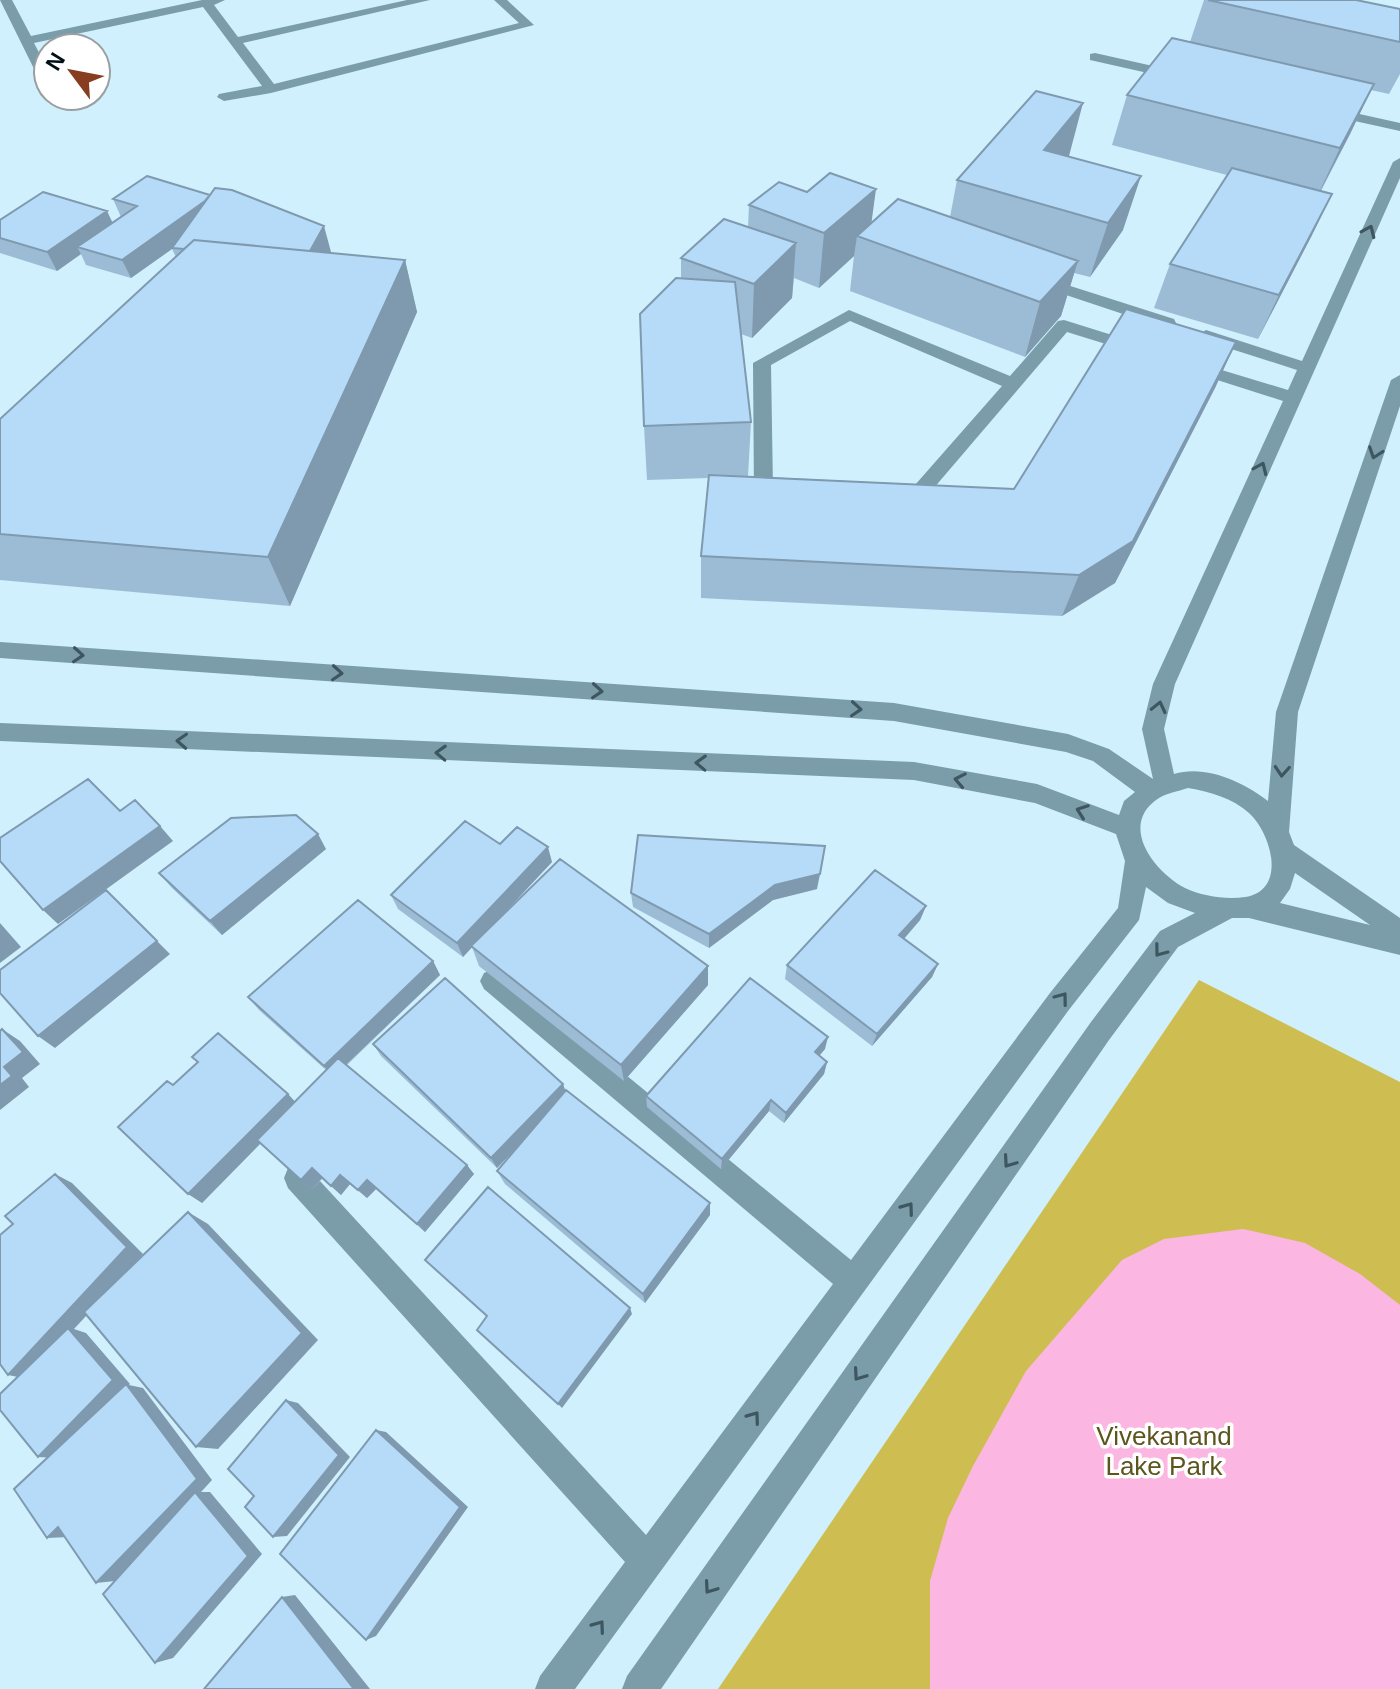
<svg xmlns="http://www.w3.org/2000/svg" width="1400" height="1689" font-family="Arial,sans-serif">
<rect width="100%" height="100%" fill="#cff0fc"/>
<path fill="#cebe51" d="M1199 980 1400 1082V1689H718Z"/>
<path fill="#fbb7e2" d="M1243 1229 1305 1243 1360 1274 1400 1305V1689H930V1581L948 1518 973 1466 1026 1371 1122 1260 1164 1239Z"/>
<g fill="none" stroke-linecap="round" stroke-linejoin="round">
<path fill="#7a9da9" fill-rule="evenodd" d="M0 0H12L31 36 202 0H225L214 5 238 37 407 0H430L243 43 274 84 519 23 494 0H507L534 25 271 93 224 101 217 97 219 94 262 86 203 7 34 43 48 70V87L41 83Z
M1095 53 1184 73 1186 76 1179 80 1090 60V54Z
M1328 107 1400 123V131L1323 114 1321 111Z
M1400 158V178L1175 684 1164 729 1174 774C1205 764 1244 782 1268 801L1276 712 1391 380 1400 375V406L1298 712 1289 832 1294 845 1400 918V955L1249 918H1232L1178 947 1109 1040 661 1689H622L627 1676 1091 1022 1160 931 1195 913 1168 903 1146 887 1139 920 1068 1011 575 1689H535L540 1676 625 1562 288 1188 284 1178 288 1168 298 1164 308 1168 646 1535 833 1284 484 989 480 981 484 973 493 969 502 973 851 1260 1050 993 1118 908 1125 861 1116 834 1035 803 914 780 0 741V723L914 762 1037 784 1119 815 1124 801 1135 792 1093 761 1066 752 894 721 0 658V642L894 703 1068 734 1109 749 1153 779 1142 729 1153 684 1283 401 1186 370 1183 366 1192 361 1288 390 1297 370 1200 339 1198 335 1206 330 1302 361 1393 162ZM1188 788C1211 792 1232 798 1249 813 1271 833 1288 890 1245 897 1226 900 1202 896 1185 888 1153 871 1118 824 1159 798 1167 793 1179 791 1188 788ZM1295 873 1370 925 1280 903 1290 889Z
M1039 276 1174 319 1176 323 1174 327H1162L1033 284 1031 281Z
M849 310 1010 376 1058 321 1064 320 1144 345 1147 349 1138 354 1067 332 927 496 899 498 889 492 892 487 915 485 1002 386 850 321 771 365 773 490 785 491 788 496 778 502 757 501 754 496 753 363Z"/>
</g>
<path fill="#9cbcd6" d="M1204 0H1356L1400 9V74L1389 94 1371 90 1350 134 1321 191 1332 194 1311 237 1258 339 1154 308 1170 264 1227 175 1112 145 1127 95 1190 42Z
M1068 156 1123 230 1090 277 1074 273 1061 316 1025 357 850 291 854 256 819 288 794 278 792 298 752 338 741 334 751 422 748 476 1014 489 1216 386 1115 583 1062 616 701 598V556L708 478 647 480 644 426 681 279V258L748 227 749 205 871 223 950 217 957 180Z
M113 199 331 253 405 260 417 312 290 606 0 580V419L176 257 172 249 131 278 86 265 81 254 57 271 0 253V220L113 223 121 217Z
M500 844 552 862 492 926 708 966V985L624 1081 479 966 472 947 463 957 398 909 391 895Z
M326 849 222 935 172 888 159 873Z
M817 889 773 900 709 948 633 907 631 893Z
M926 906 920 920 904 939 938 964 932 977 872 1046 785 979 787 965Z
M433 961 440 975 347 1065 474 1174 425 1232 376 1189 367 1198 350 1184 341 1195 323 1178 312 1189 260 1144 202 1203 173 1085 198 1062 288 1094 295 1102 326 1070 259 1010 248 997Z
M373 1044 566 1091 710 1215 645 1303 505 1184 497 1171 525 1139 497 1168 381 1056Z
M825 1049 819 1056 827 1062 824 1074 784 1123 769 1111 721 1169 647 1107 646 1096Z"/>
<path fill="#7f99ae" d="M1374 84 1350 134 1316 199 1340 148Z
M1083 103 1069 156 1032 202 1044 150Z
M1141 176 1123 230 1090 277 1108 223Z
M876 189 869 241 857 236 854 256 819 288 824 233Z
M1332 194 1311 237 1258 339 1279 295Z
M213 196 220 215 131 278 122 260Z
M107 211 116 230 77 247 81 254 57 271 47 252Z
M324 226 331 252 316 283 308 256Z
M796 243 792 298 752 338 754 284Z
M405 260 417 312 290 606 268 557Z
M1078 261 1061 316 1025 357 1040 302Z
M1236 342 1216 386 1115 583 1062 616 1079 575Z
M160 826 173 841 58 924 43 910Z
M318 834 326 849 222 935 210 921Z
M548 847 552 862 463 957 457 943Z
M820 874 817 889 773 900 709 948V934L775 885Z
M926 906 920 920 895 949 899 935Z
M0 923 21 947 0 963Z
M157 941 170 954 55 1048 38 1036Z
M433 961 440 975 333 1077 324 1066Z
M938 964 932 977 872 1046 877 1034Z
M708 966V985L624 1081 621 1065Z
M2 1029 20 1041 40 1064 22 1078 29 1087 0 1110V1085L4 1067Z
M828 1037 825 1049 812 1064 815 1052Z
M827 1062 824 1074 784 1123 786 1113Z
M563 1084 567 1095 497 1168 491 1158Z
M288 1094 298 1105 202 1203 188 1194Z
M771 1100 769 1111 721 1169 722 1159Z
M467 1165 474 1174 425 1232 417 1224Z
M312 1168 323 1177 312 1189 301 1180Z
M55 1174 72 1183 143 1254 74 1329 86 1333 130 1384 129 1385 143 1388 212 1480 201 1492H210L262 1554 173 1658 155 1663 115 1581 96 1583 58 1458 38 1457 28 1379 8 1375Z
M340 1175 350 1184 341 1195 331 1186Z
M367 1180 376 1189 367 1198 358 1190Z
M710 1203V1215L645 1303 643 1294Z
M188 1212 208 1224 318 1340 218 1449 196 1447Z
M630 1308 632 1314 562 1408 558 1404Z
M286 1400 298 1403 350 1457 287 1536 273 1537Z
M376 1430 386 1432 468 1507 376 1636 366 1640Z
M58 1527 68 1537 47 1538Z
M295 1595 370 1689H354L282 1597Z"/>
<path fill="#b5dbf9" stroke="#7f99ae" stroke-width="2" d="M1208 0H1356L1400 9V42Z
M1172 38 1374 84 1340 148 1127 95Z
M1036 91 1083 103 1044 150 1141 176 1108 223 957 180Z
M1232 168 1332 194 1279 295 1170 264Z
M830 173 876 189 824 233 749 205 779 182 807 192Z
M147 176 210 195 205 201 122 260 77 247 137 206 113 199Z
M215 188 232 190 324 226 310 251 194 240 184 249 172 248Z
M43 192 107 211 47 252 0 238V220Z
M898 199 1078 261 1040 302 857 236Z
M724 219 796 243 754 284 681 258Z
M194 240 405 260 268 557 0 534V419Z
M676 278 735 282 751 422 644 426 640 314Z
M1126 309 1236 342 1133 541 1079 575 701 556 709 475 1014 489Z
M88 779 120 811 135 800 160 826 43 910 0 861V838Z
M296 815 318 834 210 921 159 873 231 818Z
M465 821 500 844 517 827 548 847 457 943 391 895Z
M638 835 825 846 820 874 775 885 709 934 631 893Z
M560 859 708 966 621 1065 471 946Z
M875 870 926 906 899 935 938 964 877 1034 787 965Z
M106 890 157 941 38 1036 0 993V970Z
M358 900 433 961 324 1066 248 997Z
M445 978 563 1084 491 1158 373 1044Z
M750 978 828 1037 815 1052 827 1062 786 1113 771 1100 722 1159 646 1096Z
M2 1029 23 1052 4 1067 12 1076 0 1085V1031Z
M218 1033 288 1094 188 1194 118 1127 167 1081 173 1085 198 1062 192 1057Z
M338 1058 467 1165 417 1224 367 1180 358 1190 340 1175 331 1186 312 1168 301 1180 257 1140Z
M566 1090 710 1203 643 1294 497 1171Z
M55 1174 127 1247 8 1375 0 1364V1235L13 1224 5 1216Z
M488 1187 630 1308 558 1404 477 1330 487 1316 425 1260Z
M188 1212 302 1333 196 1447 84 1312Z
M68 1328 113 1380 38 1457 0 1410V1394Z
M126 1384 197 1479 96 1583 58 1527 47 1538 14 1489Z
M286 1400 339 1455 273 1537 245 1507 254 1496 228 1469Z
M376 1430 460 1507 366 1640 280 1554Z
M195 1492 248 1556 155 1663 103 1594Z
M282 1597 354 1689H204Z"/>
<defs><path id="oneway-chevron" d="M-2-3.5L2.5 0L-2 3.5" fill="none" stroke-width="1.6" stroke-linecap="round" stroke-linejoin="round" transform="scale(2)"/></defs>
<g stroke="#3d5660">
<use href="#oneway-chevron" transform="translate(1369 231) rotate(-66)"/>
<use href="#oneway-chevron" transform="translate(1375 453) rotate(109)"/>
<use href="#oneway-chevron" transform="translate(1261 468) rotate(-66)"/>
<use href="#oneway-chevron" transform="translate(78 655) rotate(4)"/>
<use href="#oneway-chevron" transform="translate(337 673) rotate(4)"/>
<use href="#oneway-chevron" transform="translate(597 691) rotate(4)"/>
<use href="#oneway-chevron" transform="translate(1159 707) rotate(-77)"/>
<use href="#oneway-chevron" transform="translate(856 709) rotate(4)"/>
<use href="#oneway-chevron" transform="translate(182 741) rotate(-177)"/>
<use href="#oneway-chevron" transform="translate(441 753) rotate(-178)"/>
<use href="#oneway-chevron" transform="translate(701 763) rotate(-178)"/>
<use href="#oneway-chevron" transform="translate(1282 771) rotate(94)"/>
<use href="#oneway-chevron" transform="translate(960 780) rotate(-169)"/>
<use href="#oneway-chevron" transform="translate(1082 811) rotate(-160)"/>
<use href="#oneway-chevron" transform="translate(1160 951) rotate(127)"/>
<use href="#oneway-chevron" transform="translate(1062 998) rotate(-53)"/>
<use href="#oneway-chevron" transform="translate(1009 1162) rotate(125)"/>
<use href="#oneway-chevron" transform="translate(908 1208) rotate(-54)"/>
<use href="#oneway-chevron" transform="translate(859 1375) rotate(125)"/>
<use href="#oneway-chevron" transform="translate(754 1417) rotate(-54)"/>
<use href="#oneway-chevron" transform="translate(710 1588) rotate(125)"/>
<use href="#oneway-chevron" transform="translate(599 1626) rotate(-54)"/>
</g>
<g text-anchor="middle" stroke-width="7" stroke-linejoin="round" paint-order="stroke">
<g font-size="26" fill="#5c551d" stroke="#fff">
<text x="1164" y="1445">Vivekanand<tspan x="1164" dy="30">Lake Park</tspan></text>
</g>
</g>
<g transform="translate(72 72) rotate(302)"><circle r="38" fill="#ffffff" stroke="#999fa2" stroke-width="2"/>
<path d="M0-6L14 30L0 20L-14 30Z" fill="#863d20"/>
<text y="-12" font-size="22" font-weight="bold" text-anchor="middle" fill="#001016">N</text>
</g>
</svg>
